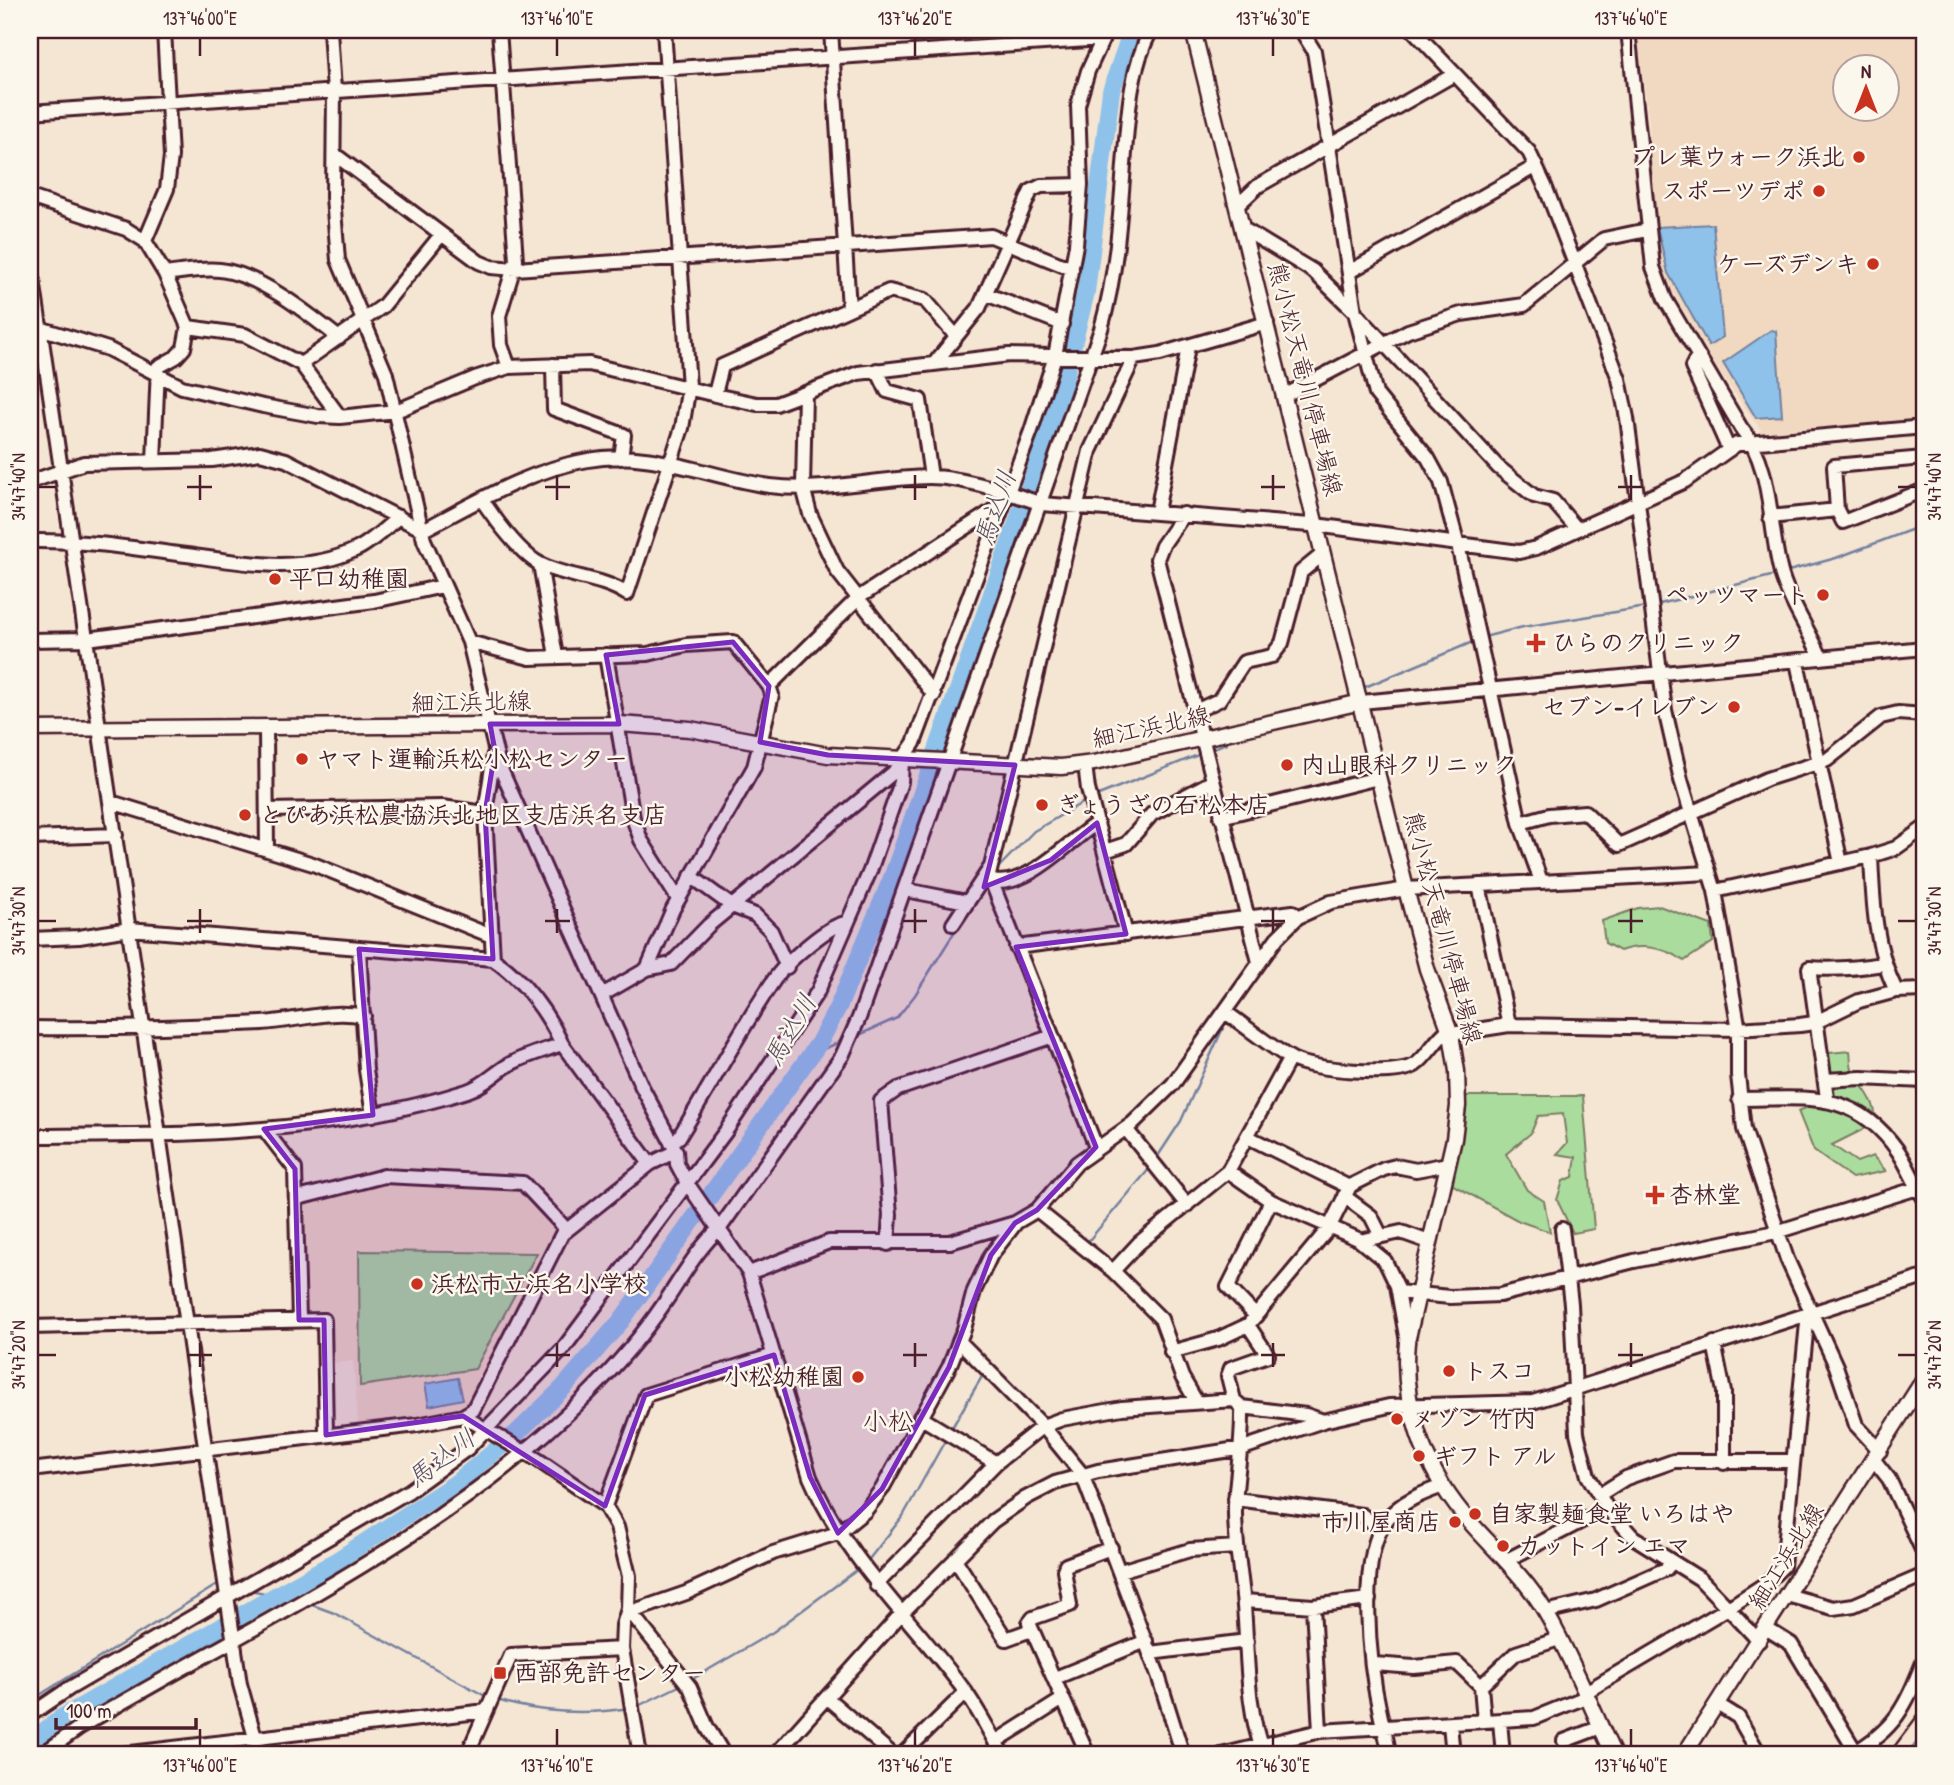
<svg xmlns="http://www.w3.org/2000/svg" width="1954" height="1785" font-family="'Patrick Hand','Klee One',sans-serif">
<rect width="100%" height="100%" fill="#f5e5d3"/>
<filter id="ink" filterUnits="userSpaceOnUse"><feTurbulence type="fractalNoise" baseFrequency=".0143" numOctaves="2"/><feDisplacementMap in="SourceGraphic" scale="14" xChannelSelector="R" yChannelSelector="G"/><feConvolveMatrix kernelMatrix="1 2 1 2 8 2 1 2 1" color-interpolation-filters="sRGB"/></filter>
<g filter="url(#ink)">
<path fill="#f1d8c1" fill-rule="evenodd" d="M1637 30H1924V418L1762 432 1720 373 1667 283 1660 261 1656 243 1649 121ZM1846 66H1888V108H1846Z
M384 1181 524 1190 558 1228 469 1406 459 1410 358 1424 353 1361 331 1364V1324L303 1322V1204Z"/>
<path fill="#aadc9d" stroke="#7a7e64" stroke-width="2" d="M1659 906 1711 925 1713 942 1684 961C1667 948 1642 943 1620 951L1605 943 1602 921 1638 908Z
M1850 1051C1851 1056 1850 1063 1852 1068 1859 1088 1880 1100 1874 1124L1832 1145 1857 1162 1873 1156 1886 1171 1852 1178 1814 1151 1798 1111 1830 1099 1824 1060 1829 1053Z
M1462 1096H1583L1594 1229 1573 1233 1557 1200 1563 1181 1573 1177 1576 1157 1557 1154 1567 1143 1563 1114 1538 1116 1531 1133 1506 1154 1527 1190 1544 1201 1550 1232 1519 1221 1453 1185Z
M359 1251 537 1253 475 1369 360 1386Z"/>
<path fill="#8ec2eb" stroke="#73819e" stroke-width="2" d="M1713 224 1723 337 1709 346 1668 273 1657 227Z
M1771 330 1776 331 1782 416 1756 418 1723 363Z
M458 1378 463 1399 429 1406 425 1384Z"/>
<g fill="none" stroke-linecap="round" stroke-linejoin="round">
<path stroke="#73819e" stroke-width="2.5" d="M1785 572 1836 558 1924 525
M1656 605 1779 574
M1484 637 1523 627 1646 607
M1365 687 1475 641
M1209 750 1226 743
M1096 796 1203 753
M996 870 1034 831 1087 800
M859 1035 897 1018 915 995 957 928
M812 1054 840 1042
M1156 1159 1181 1121 1227 1019
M1085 1245 1150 1168
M950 1431 984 1373
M866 1563 903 1516 947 1437
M250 1590 298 1600
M307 1603 334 1613 487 1697
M689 1681 773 1632 861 1567
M497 1700C538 1713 587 1715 629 1708
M30 1701 215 1586 223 1587
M636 1707 683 1684
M1907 1755 1924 1733"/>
<path stroke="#8ec2eb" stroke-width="18" d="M30 1742 61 1718 333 1563 456 1483 517 1433 564 1387 621 1321 819 1043 839 1005 892 878 1056 412 1086 292 1111 91 1132 30"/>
<g stroke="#4a1f2b" stroke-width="18">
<path id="minor" d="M330 30 334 91 333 197 338 260 386 374 424 540 469 642 499 765 642 1087 676 1151 677 1164 687 1183 749 1273 810 1477C846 1560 912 1619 964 1690 979 1710 990 1734 1003 1755
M499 30 516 260 499 316 501 345 509 367
M831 30 849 308
M1301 30 1314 51 1355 312 1376 394 1428 458 1441 482 1458 545 1520 823 1541 881
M1413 30 1529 152 1545 186 1619 379 1627 418 1665 710 1681 780 1715 891 1738 1024V1075L1744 1129 1787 1259 1836 1366 1856 1425 1880 1451
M1628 30 1653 267 1665 299 1741 428C1774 466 1768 529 1782 576 1791 605 1809 630 1821 658
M30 112 1102 39
M334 154 479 262 491 267 515 269 991 236 1072 269
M30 197 126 229 145 241 165 274 188 327 184 348 176 357 158 367 154 461
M1238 205 1258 186 1455 74
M1245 230 1313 271 1355 312 1498 467 1534 496 1553 501 1577 529
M145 241 167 189 171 156 164 30
M30 259 240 1684 260 1755
M1349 272 1536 166
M165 274C183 272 202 268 220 270 259 274 309 314 339 338
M986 294 1062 324
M30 325 108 349 182 387 263 406 318 416 340 417 396 411 475 378 509 367 589 364 724 397 757 404H776L858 373 1009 355 1134 358 1160 354 1267 323
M188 327 245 335 301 364 340 417
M1698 355 1692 367 1729 450
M301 364 383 306 441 235
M934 364 979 308 1031 191 1041 186 1081 185
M553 365 554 409 624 435 621 458
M877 370 887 391 920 400 931 477
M805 393 803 487 810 514 837 571 934 695
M715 394 722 366 889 291 925 300 955 335
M1284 396 1408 331 1461 314 1524 305 1604 239 1647 230
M1924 458 1834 466 1837 510 1843 522 1924 490
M30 482 84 463 212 460 260 453 286 460 423 530C475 503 529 470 588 460 650 448 710 478 770 486 824 493 876 478 929 477 963 477 1010 493 1042 504L1323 526 1519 552 1536 548 1685 481 1737 444 1924 427
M482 500C495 519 520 553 540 564 568 578 601 577 627 594L682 428 689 386 664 30
M1157 512 1188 347
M1184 514 1162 546 1157 559 1259 962
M1770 517 1837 510
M30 541C85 540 139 549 194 556 248 564 306 574 357 549 372 542 386 527 399 517
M540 564 556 656
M30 640 87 639 374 601 443 586
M469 642 530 658 648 654 686 645 733 642 769 686 772 695 754 767 673 909 647 969 602 995
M606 655 633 818 641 840 678 899
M1797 662 1841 863
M769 686 858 598 1001 505
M1361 702 1924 648
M1196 711 1219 700 1244 662 1272 656 1282 643 1301 572 1323 554
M266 727 267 850
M1085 765 1088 789 1126 934
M111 802 313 864 489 935
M267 810 442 807 485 813
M1221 817 1378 778
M1520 823 1549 815 1585 812 1619 845 1767 779 1827 760 1881 717 1898 713 1924 715
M30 838 116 835
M1105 851 1126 844 1152 814 1213 781
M1871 856C1873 904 1875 948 1896 991
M691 876 732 906 755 915 771 931 787 967
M993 881C1027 889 1071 839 1097 823
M1479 885 1509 1025
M906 890 967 902
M1715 891 1871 856 1896 848 1924 828
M953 924 990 868
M30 939 79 937 129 929 493 959C523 979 547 1012 562 1044L650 1164
M1016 947 1293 912 1298 917
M359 949 366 1070 373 1115
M493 959 485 813 494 754
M647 969 671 964 709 925 894 772 914 743 1031 431 1055 356 1076 245 1081 185 1078 105 1088 71 1107 30
M1225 1012C1247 1027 1269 1046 1292 1059 1312 1070 1395 1077 1415 1065 1427 1057 1435 1040 1448 1030
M30 1028C108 1029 184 1027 262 1023 297 1021 329 1009 364 1016
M1451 1034 1509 1025 1737 1029 1800 1025 1814 1023 1859 1001 1896 991 1924 990
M1825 1080 1861 1078 1924 1081
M1827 1098 1809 968C1834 970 1858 968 1883 964
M1739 1099C1806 1099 1854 1088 1898 1151 1908 1166 1914 1183 1924 1198
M264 1129 295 1169 299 1320
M1126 1129 1187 1205
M30 1136C177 1135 326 1136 467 1091 486 1085 496 1071 512 1063 527 1055 546 1050 562 1044
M1248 1137 1349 1187
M671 1143 679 1137C712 1084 741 1028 776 977 787 962 830 923 847 923
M1096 1147 989 875 1090 451 1134 358
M1228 1171 1271 1201 1358 1239 1385 1261 1397 1286 1407 1342
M1344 1196 1371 1216 1381 1236
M298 1198 384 1176 523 1183 567 1230
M1037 1210 1113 1271 1161 1319 1182 1377 1196 1401
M1562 1229 1571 1304 1577 1433 1588 1476 1607 1508 1633 1537 1700 1579 1728 1608 1765 1584 1783 1566 1808 1313
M1360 1241 1401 1232 1429 1242
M888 1244 890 1215 881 1101 898 1089 1050 1037
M1113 1271 1139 1243 1228 1171 1290 1058
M749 1273 829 1242H950L1015 1223 1037 1210 1077 1163 1132 1124 1173 1084 1277 938 1298 917 1331 902 1406 889 1709 873
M1398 1292 1450 1297 1500 1295 1634 1261 1776 1232 1918 1188
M1256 1316 1228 1287 1271 1201
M30 1327 324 1320 326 1435
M959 1341 1043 1426 1082 1474 1158 1675 1183 1755
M1714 1343 1724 1392V1463
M1171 1352 1218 1339 1248 1325 1329 1228 1350 1186 1384 1169 1396 1166 1416 1170 1448 1164
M1234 1400 1228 1376 1231 1368 1268 1355 1248 1325
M1242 1407 1306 1415 1323 1421
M463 1416 538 1460 605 1506 617 1527 629 1576 628 1609 623 1625 622 1649 640 1755
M920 1417 996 1463
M1874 1460 1889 1479 1924 1554
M30 1470 417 1425 463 1416 473 1410 562 1234 650 1164 676 1151
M1599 1495 1626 1478 1674 1461H1792
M1235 1499 1362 1515 1380 1529
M605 1506 646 1395 774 1355
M955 1559 1006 1639 1031 1630
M1505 1561 1607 1508
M1120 1571 1190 1550 1237 1547
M876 1585 996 1463 1043 1426 1062 1419 1122 1408 1234 1400 1242 1407C1243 1442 1237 1470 1235 1504 1234 1539 1241 1572 1244 1606 1248 1656 1246 1708 1264 1755
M1787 1595 1833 1608 1854 1605 1924 1575
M1244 1601 1313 1606 1369 1599
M1313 1606 1320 1731
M628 1609 690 1687 707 1727 724 1755
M631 1612 686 1593 773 1553 838 1533 865 1511 882 1489 949 1367 964 1329 974 1291 991 1255 1015 1224
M1545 1612 1596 1600 1666 1569 1672 1562
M1767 1629 1791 1644 1856 1752
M1150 1653 1247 1641
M1374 1664 1414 1667 1457 1663 1481 1686 1484 1721
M1055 1678 1146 1641
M1481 1686 1516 1653 1559 1639
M1584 1693 1728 1608 1759 1641
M827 1698 893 1755
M1717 1704 1738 1717 1760 1755
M30 1715 70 1688 409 1491 467 1449 563 1349 726 1131 818 991 870 871 901 782 902 758
M1500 1721 1503 1755
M1450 1724 1453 1755
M1564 1741 1601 1727
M995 1742 1063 1699
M41 1755 80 1727C254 1624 443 1539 588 1394 615 1367 642 1336 663 1305 681 1279 696 1250 720 1228L842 1056 859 1018 1101 329C1116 276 1120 220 1124 165 1128 118 1129 72 1151 30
M114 1755 486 1711
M467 1755 511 1655 622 1649
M775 1755 902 1613 993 1521 1026 1498 1055 1483 1098 1471 1243 1448 1323 1421 1389 1406 1533 1402 1924 1277
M902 1755 966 1692
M1088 1755 1029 1623 1033 1618 1070 1605 1064 1570 1066 1565 1111 1548
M1221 1755 1320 1731 1534 1718 1586 1697
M1389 1755C1388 1740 1383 1728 1380 1713 1370 1668 1356 1555 1388 1518 1402 1501 1423 1493 1443 1486
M1850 1755C1896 1729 1905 1707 1924 1660"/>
</g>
<g stroke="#4a1f2b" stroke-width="19">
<path id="major" d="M1193 30 1406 889 1427 969 1451 1034 1457 1071 1458 1106 1454 1139 1407 1342C1401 1403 1424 1467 1463 1514 1490 1546 1524 1575 1545 1611 1572 1657 1591 1708 1614 1755
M30 729 619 724 690 729 828 755 1061 767 1094 763 1361 702
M1684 1755 1924 1379"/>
</g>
<use href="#minor" stroke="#fbf7ec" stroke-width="12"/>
<use href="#major" stroke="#fbf7ec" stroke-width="14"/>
<path stroke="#4a1f2b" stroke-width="2.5" d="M1888 1755 1924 1707"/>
</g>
</g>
<path fill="#7b2cbf" fill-opacity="0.2" stroke="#7b2cbf" stroke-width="5" stroke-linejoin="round" d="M733 642 769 686 760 742 828 755 1015 765 984 887 1051 860 1097 823 1126 934 1016 947 1096 1147 1037 1210 1015 1223 991 1255 949 1367 882 1489 838 1533 810 1477 774 1355 645 1395 605 1506 463 1416 326 1435 324 1320H299L295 1169 264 1129 373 1115 359 949 493 959 485 813 495 751 490 724H619L606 655Z"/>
<path fill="none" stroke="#4a1f2b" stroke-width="2.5" d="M200 38V56M557 38V56M915 38V56M1273 38V56M1631 38V56M200 475V500M557 475V500M915 475V500M1273 475V500M1631 475V500M38 487H56M187 487H212M545 487H570M903 487H927M1261 487H1285M1618 487H1643M1898 487H1916M200 909V933M557 909V933M915 909V933M1273 909V933M1631 909V933M38 921H56M187 921H212M545 921H570M903 921H927M1261 921H1285M1618 921H1643M1898 921H1916M200 1343V1367M557 1343V1367M915 1343V1367M1273 1343V1367M1631 1343V1367M38 1355H56M187 1355H212M545 1355H570M903 1355H927M1261 1355H1285M1618 1355H1643M1898 1355H1916M200 1729V1746M557 1729V1746M915 1729V1746M1273 1729V1746M1631 1729V1746"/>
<g fill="#c8321e" stroke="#fbf7ec" stroke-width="2.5">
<circle cx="1859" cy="157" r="7"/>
<circle cx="1819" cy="191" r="7"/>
<circle cx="1873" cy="264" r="7"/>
<circle cx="275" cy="579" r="7"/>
<circle cx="1823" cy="595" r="7"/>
<path d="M1532.5 632.5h7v7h7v7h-7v7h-7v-7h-7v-7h7z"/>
<circle cx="1734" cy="707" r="7"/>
<circle cx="302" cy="759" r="7"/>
<circle cx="1287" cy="765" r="7"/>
<circle cx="1042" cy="805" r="7"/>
<circle cx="245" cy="815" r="7"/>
<path d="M1651.5 1184.5h7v7h7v7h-7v7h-7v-7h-7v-7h7z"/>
<circle cx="417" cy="1284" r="7"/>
<circle cx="1449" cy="1371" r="7"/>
<circle cx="858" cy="1377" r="7"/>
<circle cx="1397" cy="1419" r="7"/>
<circle cx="1419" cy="1456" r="7"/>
<circle cx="1475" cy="1514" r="7"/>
<circle cx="1455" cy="1522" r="7"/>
<circle cx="1503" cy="1546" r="7"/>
<rect x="493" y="1666" width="14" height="14" rx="3.5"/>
</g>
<g text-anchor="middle" stroke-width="5" stroke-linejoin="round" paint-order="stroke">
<g font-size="24" font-weight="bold" fill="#4a1f2b" stroke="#fbf7ec" text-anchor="start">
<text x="1845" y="165" text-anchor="end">プレ葉ウォーク浜北</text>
<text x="1805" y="199" text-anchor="end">スポーツデポ</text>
<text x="1859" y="272" text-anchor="end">ケーズデンキ</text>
<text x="289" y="587">平口幼稚園</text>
<text x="1809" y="603" text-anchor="end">ペッツマート</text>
<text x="1552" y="651">ひらのクリニック</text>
<text x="1720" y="715" text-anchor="end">セブン-イレブン</text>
<text x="316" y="767">ヤマト運輸浜松小松センター</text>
<text x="1301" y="773">内山眼科クリニック</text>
<text x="1056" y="813">ぎょうざの石松本店</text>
<text x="259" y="823">とぴあ浜松農協浜北地区支店浜名支店</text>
<text x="1669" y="1203">杏林堂</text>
<text x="431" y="1292">浜松市立浜名小学校</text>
<text x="1463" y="1379">トスコ</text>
<text x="844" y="1385" text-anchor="end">小松幼稚園</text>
<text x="1411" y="1427">メゾン 竹内</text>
<text x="1433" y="1464">ギフト アル</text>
<text x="1489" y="1522">自家製麺食堂 いろはや</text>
<text x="1441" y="1530" text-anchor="end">市川屋商店</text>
<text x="1517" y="1554">カットイン エマ</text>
<text x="514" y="1681">西部免許センター</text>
</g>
<g font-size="24" fill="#4a1f2b" stroke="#fbf7ec">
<text transform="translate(1305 379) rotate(76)" y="8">熊小松天竜川停車場線</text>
<text transform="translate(471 702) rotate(-1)" y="8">細江浜北線</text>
<text transform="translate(1151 727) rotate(-12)" y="8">細江浜北線</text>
<text transform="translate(1443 928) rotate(75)" y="8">熊小松天竜川停車場線</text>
<text transform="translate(1786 1556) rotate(-58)" y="8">細江浜北線</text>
</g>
<g font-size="26" font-style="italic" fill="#5e5065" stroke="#fbf7ec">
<text transform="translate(995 508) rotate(-71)" y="9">馬込川</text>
<text transform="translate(790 1030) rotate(-60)" y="9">馬込川</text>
<text transform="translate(441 1458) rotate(-37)" y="9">馬込川</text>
</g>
<g font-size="26" fill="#4a1f2b" stroke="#fbf7ec">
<text x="888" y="1430">小松</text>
</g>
</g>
<rect width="1954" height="1785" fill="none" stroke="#fbf7ec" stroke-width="77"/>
<g transform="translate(1866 88)"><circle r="33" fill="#fbf7ec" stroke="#b4a19f" stroke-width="2"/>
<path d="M0-5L12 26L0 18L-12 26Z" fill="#c8321e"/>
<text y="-10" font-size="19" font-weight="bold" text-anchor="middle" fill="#4a1f2b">N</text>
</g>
<path d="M56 1718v10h140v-10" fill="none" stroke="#4a1f2b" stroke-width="3.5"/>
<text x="66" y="1718" font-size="21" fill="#4a1f2b" stroke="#fbf7ec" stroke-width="5" paint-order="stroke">100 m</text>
<rect x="38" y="38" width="1878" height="1708" fill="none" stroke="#4a1f2b" stroke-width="2.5"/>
<g font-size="18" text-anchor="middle" fill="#4a1f2b">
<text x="200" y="25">137°46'00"E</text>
<text x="557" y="25">137°46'10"E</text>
<text x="915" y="25">137°46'20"E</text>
<text x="1273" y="25">137°46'30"E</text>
<text x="1631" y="25">137°46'40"E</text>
<text transform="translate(19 487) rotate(-90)" y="6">34°47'40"N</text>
<text transform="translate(1935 487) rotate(-90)" y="6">34°47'40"N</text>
<text transform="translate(19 921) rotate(-90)" y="6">34°47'30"N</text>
<text transform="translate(1935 921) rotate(-90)" y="6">34°47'30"N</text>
<text transform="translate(19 1355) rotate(-90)" y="6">34°47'20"N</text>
<text transform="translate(1935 1355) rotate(-90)" y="6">34°47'20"N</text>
<text x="200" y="1772">137°46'00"E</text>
<text x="557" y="1772">137°46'10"E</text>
<text x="915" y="1772">137°46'20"E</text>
<text x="1273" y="1772">137°46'30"E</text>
<text x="1631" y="1772">137°46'40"E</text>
</g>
</svg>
